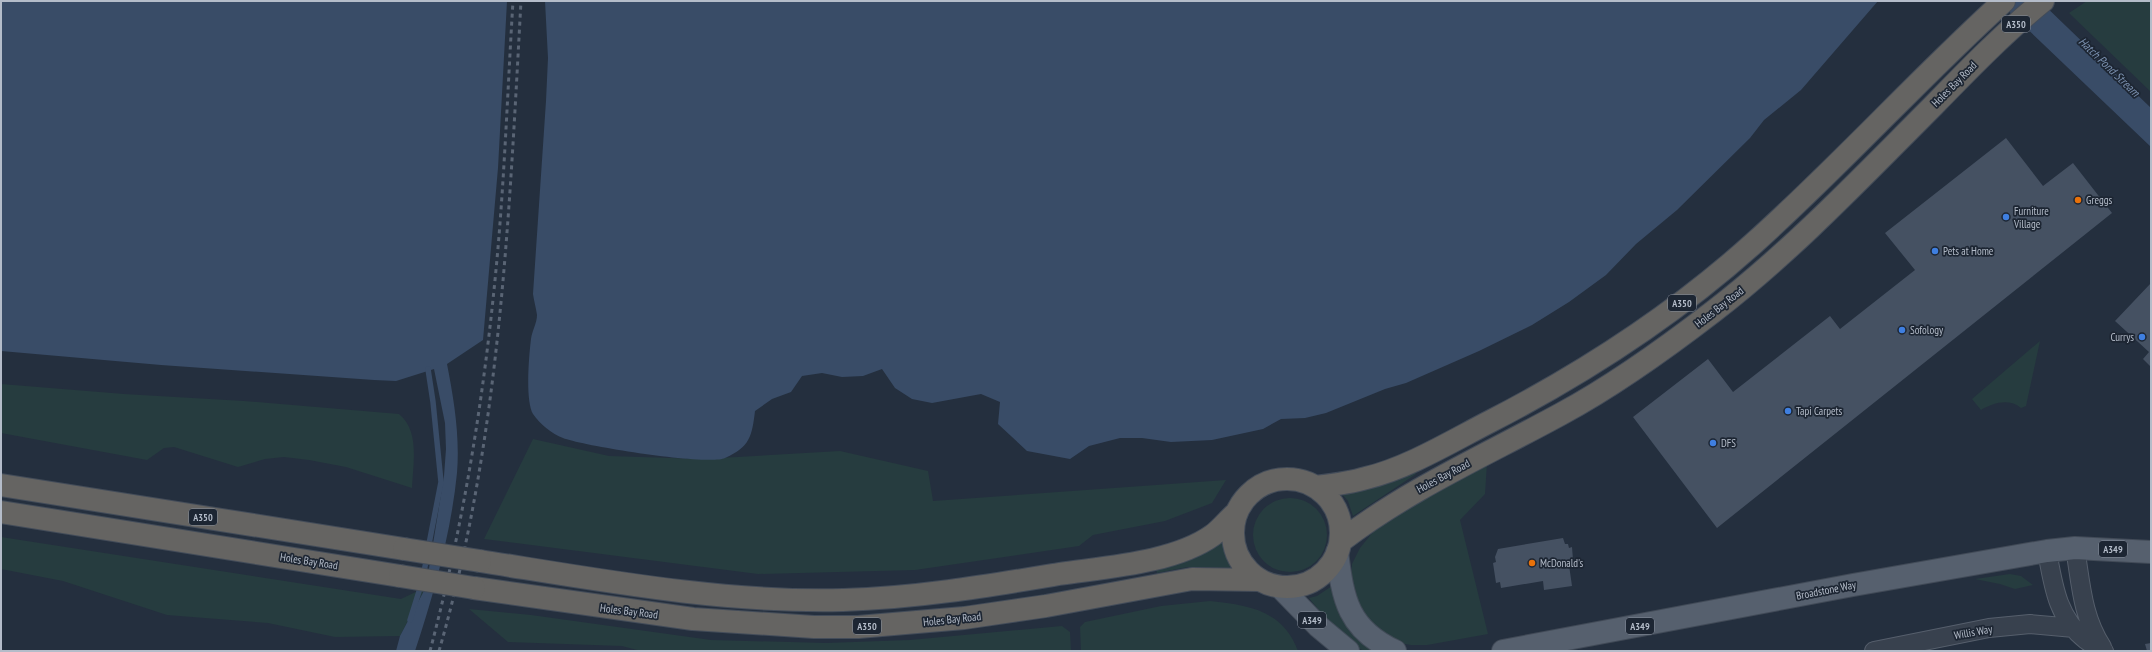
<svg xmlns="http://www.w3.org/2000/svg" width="2152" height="652" font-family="'PT Sans Narrow',sans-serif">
<rect width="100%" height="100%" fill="#242f3e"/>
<path fill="#263c3f" d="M2087 1H2151V92L2069 13Z
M2040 341 2026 406 2021 408C2009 398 1993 403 1981 410L1972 399Z
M1 384 124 394 244 401 399 414C420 431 413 463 412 488L346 467 309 460 284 457 265 459 238 467 174 447 164 448 147 460 1 433Z
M533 439 609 456 702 459 840 451 928 471 933 501 1226 480 1212 503 1165 521 1093 535 1079 546 915 570 758 574 484 539Z
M1487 463 1485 494 1460 520 1488 634 1427 645H1411L1394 642 1360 614 1351 581 1352 564 1360 548 1373 532 1390 518Z
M1413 468 1416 474 1353 516 1348 501 1342 494Z
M1253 535a37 37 0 1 1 74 0a37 37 0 1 1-74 0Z
M1 537 401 599 426 587 400 636 335 637 268 623 167 615 63 581 1 569Z
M1224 538 1225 549 1233 568 1188 567 1157 573 1155 566Z
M2010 574 2021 576 2033 585 2015 589 2000 584 1975 579Z
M1335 584 1375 651C1371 651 1366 652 1362 650 1343 642 1322 614 1309 598L1317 596Z
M1210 601C1248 605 1283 610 1298 651H1081L1080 627 1085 622 1161 606Z
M469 609 531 615 711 640 826 643 910 640 1062 626 1070 632 1071 651H641L622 646 508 642Z"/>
<path fill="#394c67" d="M1 1H507L498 168 483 340 447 364C454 400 460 436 457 473 451 533 434 594 415 651H396L400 636 426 587 444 476 446 449 445 423 434 369 396 381 374 380 161 365 1 351Z
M545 1H1878L1801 90 1764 120 1750 138 1677 210 1636 244 1606 275 1569 302 1532 325 1479 351 1406 383 1385 389 1326 413 1305 418 1281 419 1263 429 1212 440 1171 442 1142 438H1120L1089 446 1070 459 1027 451 998 424 1000 402 981 394 932 403 912 399 895 388 882 369 863 376 842 377 822 373 802 376 791 392 772 399 755 411C752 436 750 447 725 458 709 466 583 446 563 438 552 434 540 424 533 414 525 400 529 355 531 339 532 331 537 323 537 315 536 308 534 301 533 294L546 101 548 58Z
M1998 1H2040L2151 108V147Z"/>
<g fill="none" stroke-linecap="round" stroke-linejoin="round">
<path stroke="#394c67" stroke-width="5.5" d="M428 369 433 402 441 482 428 549
M423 576 427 557
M410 620 421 585"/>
</g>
<path fill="#455162" d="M2006 138 2043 186 2073 163 2112 213 1717 528 1633 417 1708 359 1733 392 1830 316 1840 329 1915 270 1885 233Z
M2151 283V367L2143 359 2149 352 2115 321Z
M1563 538 1565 544H1568L1569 548 1572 547 1573 560 1569 565 1572 586 1544 590 1543 581 1501 588 1500 582 1496 583 1493 563 1496 562 1495 557 1498 549Z
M2151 643V651H2147L2145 644Z"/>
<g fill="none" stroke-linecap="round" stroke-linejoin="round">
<g stroke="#565f6c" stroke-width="20">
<path id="minor" d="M2075 548C2081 584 2082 616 2102 647
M2047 551C2053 584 2057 618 2086 640 2091 644 2098 647 2104 651
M1874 651 1989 628 2030 624 2074 628"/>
</g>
<g stroke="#414a57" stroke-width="24">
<path id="primary" d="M1337 552C1343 600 1348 629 1395 651
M1280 587 1318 626 1348 651
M1503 651 1853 585 2047 551 2075 548 2151 552"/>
</g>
<g stroke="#434c59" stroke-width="24">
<path id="trunk" d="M1233 533a54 54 0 1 1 108 0a54 54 0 1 1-108 0Z
M1 485 404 549
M1315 487C1332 485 1350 483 1366 478 1408 468 1452 441 1491 421 1586 372 1674 315 1754 243 1840 166 1918 79 2004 1
M1 512 400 576
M1341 541C1409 489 1486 455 1561 414 1615 385 1666 348 1714 311 1793 250 1862 177 1933 106 1968 70 2004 33 2043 1
M480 561C600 580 722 603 843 600 917 598 987 586 1059 574 1106 567 1174 563 1213 535 1221 529 1228 520 1236 513
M474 588 693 619 814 627H858L964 618 1046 606 1192 579 1260 580"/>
</g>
<use href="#minor" stroke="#38414e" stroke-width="18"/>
<use href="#primary" stroke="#56606e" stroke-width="22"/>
<use href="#trunk" stroke="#656462" stroke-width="22"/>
<path stroke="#5a6575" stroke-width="3" stroke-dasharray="4 4" stroke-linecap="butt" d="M430 651C465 519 486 384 498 248 505 166 508 83 513 1
M439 651C500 440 509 219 521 1"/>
<g stroke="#434c59" stroke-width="24" stroke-linecap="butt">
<path id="trunk-bridge" d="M404 549 480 561
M400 576 474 588"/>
</g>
<use href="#trunk-bridge" stroke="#656462" stroke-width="22"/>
</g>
<g fill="#e8710a" stroke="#1d2633" stroke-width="1.5">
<circle cx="2078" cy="200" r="4"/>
<circle cx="1532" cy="563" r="4"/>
</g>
<g fill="#3f7fe0" stroke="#1d2633" stroke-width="1.5">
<circle cx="2006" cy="217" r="4"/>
<circle cx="1935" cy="251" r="4"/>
<circle cx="1902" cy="330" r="4"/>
<circle cx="2142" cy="337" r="4"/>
<circle cx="1788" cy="411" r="4"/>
<circle cx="1713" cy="443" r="4"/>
</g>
<g text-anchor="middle" stroke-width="3.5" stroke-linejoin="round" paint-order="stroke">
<g fill="#1d2633" stroke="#878f9c" stroke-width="1">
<rect x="2002" y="16" width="28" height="16" rx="3"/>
<rect x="1668" y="295" width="28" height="16" rx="3"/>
<rect x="189" y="509" width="28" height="16" rx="3"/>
<rect x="2099" y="541" width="28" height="16" rx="3"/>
<rect x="1298" y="612" width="28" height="16" rx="3"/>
<rect x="853" y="618" width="28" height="16" rx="3"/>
<rect x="1626" y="618" width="28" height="16" rx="3"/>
</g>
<g font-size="10" font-weight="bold" fill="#b4bcc9">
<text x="2016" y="28">A350</text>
<text x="1682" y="307">A350</text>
<text x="203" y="521">A350</text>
<text x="2113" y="553">A349</text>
<text x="1312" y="624">A349</text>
<text x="867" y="630">A350</text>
<text x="1640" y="630">A349</text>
</g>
<g font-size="11" fill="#b4bcc9" stroke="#1d2633">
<text transform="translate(1954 84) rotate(-45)" y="4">Holes Bay Road</text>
<text transform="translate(1719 307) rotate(-38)" y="4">Holes Bay Road</text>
<text transform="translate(1443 476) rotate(-28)" y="4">Holes Bay Road</text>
<text transform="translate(309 561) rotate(9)" y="4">Holes Bay Road</text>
<text transform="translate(1826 590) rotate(-11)" y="4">Broadstone Way</text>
<text transform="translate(629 611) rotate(7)" y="4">Holes Bay Road</text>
<text transform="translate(952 619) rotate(-6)" y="4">Holes Bay Road</text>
<text transform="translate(1973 632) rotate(-10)" y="4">Willis Way</text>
</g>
<g font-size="11" fill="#b4bcc9" stroke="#1d2633" text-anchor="start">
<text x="2086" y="204">Greggs</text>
<text x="2014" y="215">Furniture<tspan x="2014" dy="13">Village</tspan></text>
<text x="1943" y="255">Pets at Home</text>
<text x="1910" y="334">Sofology</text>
<text x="2134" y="341" text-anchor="end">Currys</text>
<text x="1796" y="415">Tapi Carpets</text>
<text x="1721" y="447">DFS</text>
<text x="1540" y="567">McDonald's</text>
</g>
<g font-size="12" font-style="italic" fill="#7c92b1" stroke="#1d2633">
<text transform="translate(2109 67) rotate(44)" y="4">Hatch Pond Stream</text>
</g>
</g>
<rect width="2152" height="652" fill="none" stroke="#b4bcc9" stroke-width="4"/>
</svg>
